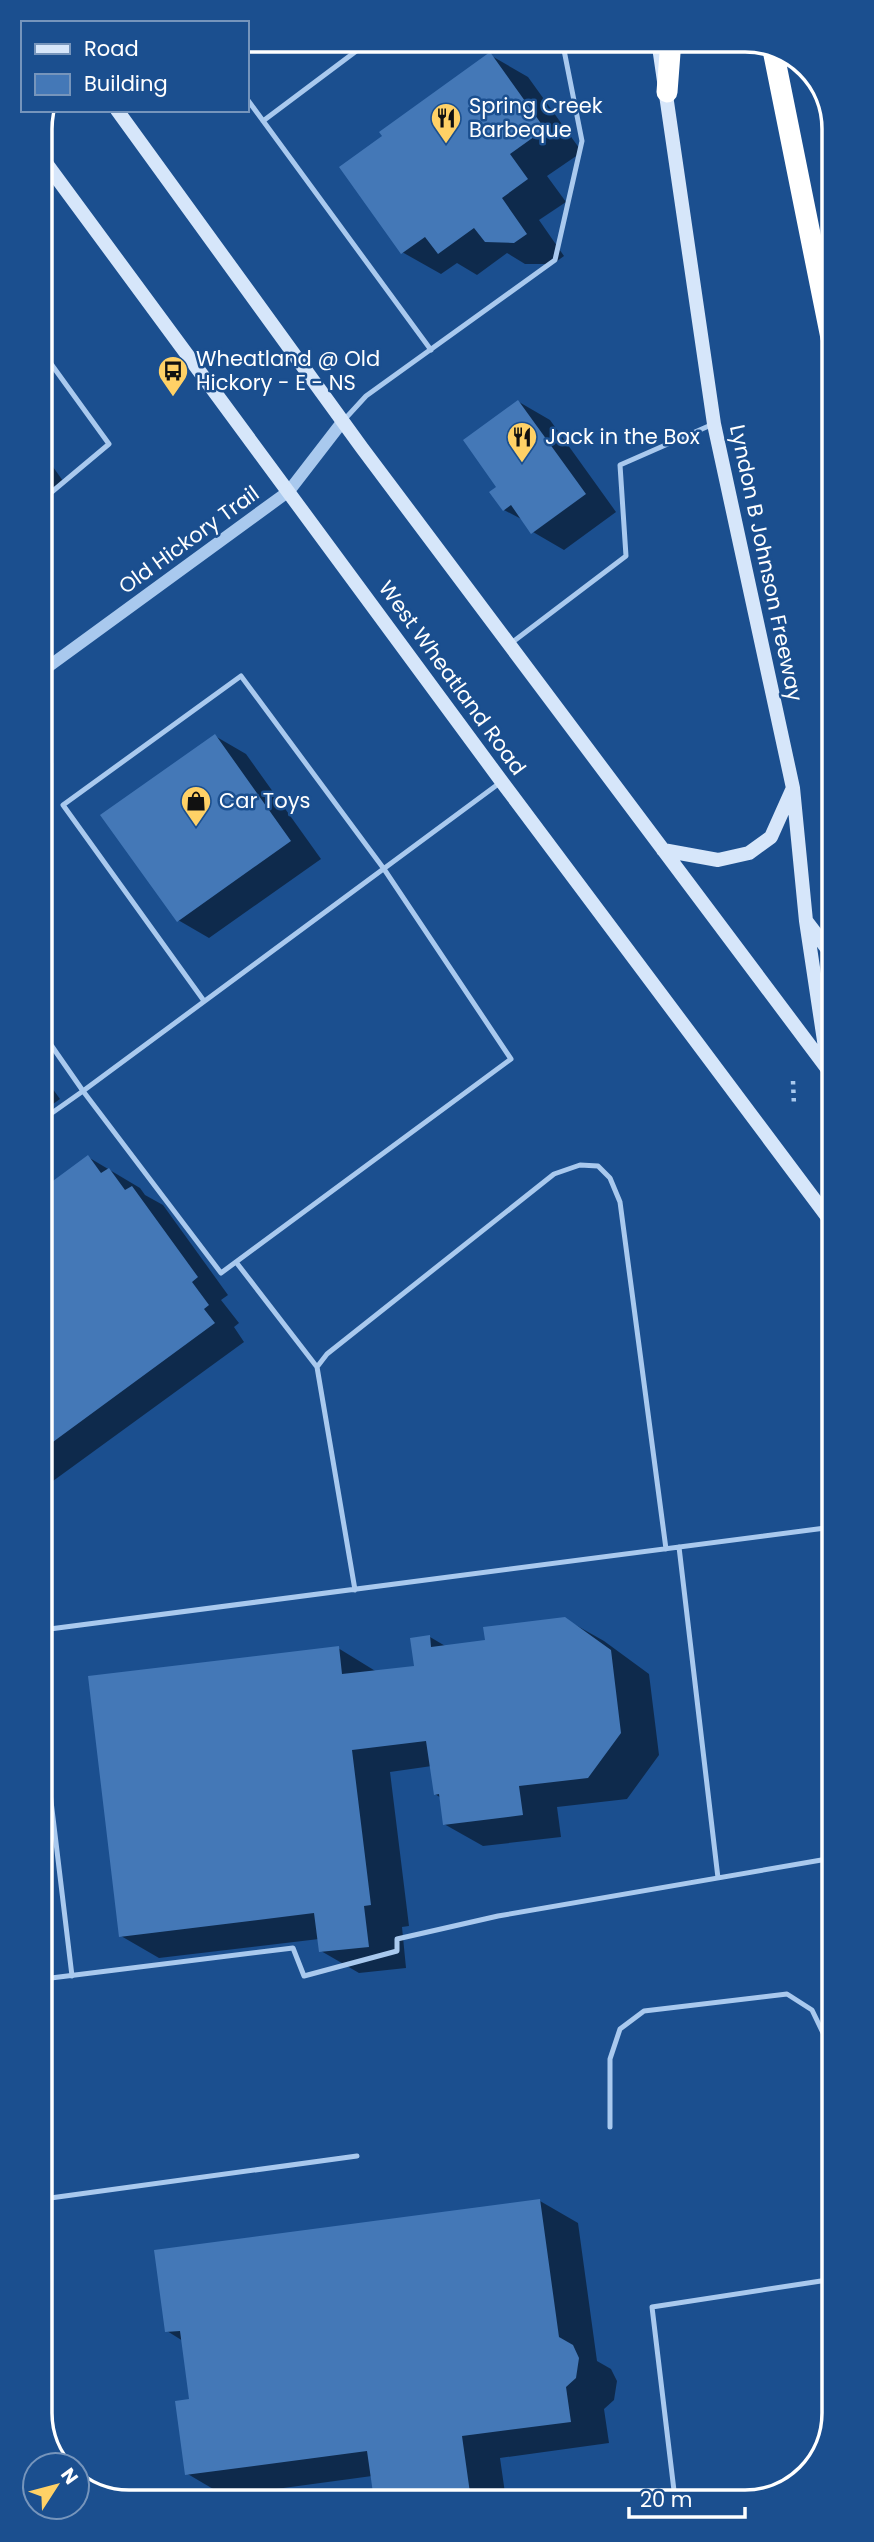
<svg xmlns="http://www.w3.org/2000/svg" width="874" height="2542" font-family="Poppins,sans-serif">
<rect width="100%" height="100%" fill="#1b4f8f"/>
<path fill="#0007" d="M490 55 528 77 582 152 547 176 566 202 539 220 564 256 553 264H525L507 253 477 275 457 263 441 274 402 252Z
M519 402 550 420 616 512 564 550 533 532 525 521 504 510 498 487Z
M41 450 63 481 41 497Z
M215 736 246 754 321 859 209 938 178 920Z
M42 1074 60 1099 42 1112Z
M88 1157 140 1188 145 1195 163 1205 228 1295 221 1300 239 1323 234 1327 244 1342 42 1489V1191Z
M565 1619 604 1641 649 1674 659 1755 627 1799 557 1807 561 1837 483 1846 444 1824 441 1798 435 1794 432 1766 390 1772 409 1926 402 1927 406 1968 359 1973 321 1951 319 1939 159 1958 121 1936 338 1648 377 1672 416 1667 430 1637 447 1647 487 1642Z
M540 2201 578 2223 597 2361 611 2369 617 2381 614 2400 604 2409 609 2443 500 2458 506 2500H376L372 2476 225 2496 186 2473 191 2400 183 2341 167 2331Z"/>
<path fill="#4478b7" d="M490 52 545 129 510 154 528 179 502 198 527 234 514 243 485 242 474 228 438 254 425 237 401 254 339 167 382 136 379 132Z
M518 400 586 494 531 534 511 505 503 511 489 492 496 487 463 440Z
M215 734 291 841 177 922 100 815Z
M88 1155 101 1173 109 1168 125 1190 132 1186 198 1277 192 1282 209 1305 204 1309 215 1323 42 1450V1189Z
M565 1617 611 1650 621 1733 588 1778 519 1786 523 1815 443 1825 439 1794 434 1795 426 1741 352 1750 371 1905 364 1906 369 1947 319 1952 314 1913 119 1937 88 1676 339 1646 342 1674 414 1666 410 1638 430 1635 431 1647 485 1640 483 1627Z
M540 2199 559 2337 573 2345 579 2358 576 2378 566 2387 571 2422 462 2436 471 2500H374L367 2451 185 2475 175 2401 189 2399 180 2331 165 2332 154 2250Z"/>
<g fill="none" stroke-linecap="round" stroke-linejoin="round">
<path stroke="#a9c9ee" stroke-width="4.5" stroke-dasharray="3.5 5" stroke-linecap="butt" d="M793 1081 794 1106"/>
<path stroke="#a9c9ee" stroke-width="5" d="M247 99 431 350
M263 121 371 40
M41 350 109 444 41 501
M344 420 366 396 555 260 582 141 562 40
M510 644 626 556 620 465 711 425
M42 1032 83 1091 501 782
M42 1120 83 1091 221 1273 511 1059 384 869 241 676 63 805 204 1001
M236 1262 317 1367
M679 1547 718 1878
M355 1590 317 1367 327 1354 554 1174 580 1165 598 1166 610 1178 620 1202 666 1549
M42 1630 833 1527
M42 1726 72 1976
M43 1979 293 1948 304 1976 397 1951V1939L498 1916 833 1858
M610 2127V2059L620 2029 644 2011 787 1994 812 2010 825 2037 833 2095
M43 2199 357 2156
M675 2499 652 2307 834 2279"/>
<path stroke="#a9c9ee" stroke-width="12" d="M41 672 289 491 343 421"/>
<path stroke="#d6e6fa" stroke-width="14" d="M658 40 714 424 793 788 806 921 832 1094
M117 110 362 448 832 1075
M40 155 502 782 832 1223
M663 850 718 860 749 853 771 837 792 790
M807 922 832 955"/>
<path stroke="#fff" stroke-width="21" d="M773 50 831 338
M667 92 671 40"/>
</g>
<defs>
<g id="restaurant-pin" transform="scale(1.575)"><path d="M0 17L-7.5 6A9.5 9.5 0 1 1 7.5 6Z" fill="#ffd166" stroke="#1b4f8f"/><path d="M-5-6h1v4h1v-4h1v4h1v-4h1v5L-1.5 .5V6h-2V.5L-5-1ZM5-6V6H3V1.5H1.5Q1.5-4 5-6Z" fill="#111"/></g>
<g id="bus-pin" transform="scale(1.575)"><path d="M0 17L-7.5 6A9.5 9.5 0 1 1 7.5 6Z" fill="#ffd166" stroke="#1b4f8f"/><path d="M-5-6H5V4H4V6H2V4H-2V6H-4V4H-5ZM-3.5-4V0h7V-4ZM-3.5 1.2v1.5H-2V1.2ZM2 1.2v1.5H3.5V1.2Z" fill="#111"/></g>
<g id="shop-pin" transform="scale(1.575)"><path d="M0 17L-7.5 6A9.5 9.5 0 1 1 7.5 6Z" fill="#ffd166" stroke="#1b4f8f"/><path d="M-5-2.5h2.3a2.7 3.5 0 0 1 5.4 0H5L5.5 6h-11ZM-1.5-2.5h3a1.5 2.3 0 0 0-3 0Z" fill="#111"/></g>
</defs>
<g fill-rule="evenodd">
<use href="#restaurant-pin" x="446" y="118"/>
<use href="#bus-pin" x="173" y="371"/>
<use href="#restaurant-pin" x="522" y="437"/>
<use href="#shop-pin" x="196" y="801"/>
</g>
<g text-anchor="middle" stroke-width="5" stroke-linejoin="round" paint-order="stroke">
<g font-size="21" fill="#fff" stroke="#1b4f8f" text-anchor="start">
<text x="469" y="113">Spring Creek<tspan x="469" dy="24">Barbeque</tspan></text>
<text x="196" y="366">Wheatland @ Old<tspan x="196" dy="24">Hickory - E - NS</tspan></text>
<text x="545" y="444">Jack in the Box</text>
<text x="219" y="808">Car Toys</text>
</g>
<g font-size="21" fill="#fff" stroke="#1b4f8f">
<text transform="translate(189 540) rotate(-36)" y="7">Old Hickory Trail</text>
<text transform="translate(766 563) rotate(78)" y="7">Lyndon B Johnson Freeway</text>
<text transform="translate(452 678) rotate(54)" y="7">West Wheatland Road</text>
</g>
</g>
<path d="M0 0H874V2542H0ZM129 52H745A77 77 0 0 1 822 129V2413A77 77 0 0 1 745 2490H129A77 77 0 0 1 52 2413V129A77 77 0 0 1 129 52Z" fill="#1b4f8f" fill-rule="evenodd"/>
<path fill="none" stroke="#fff" stroke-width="3.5" d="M129 52H745A77 77 0 0 1 822 129V2413A77 77 0 0 1 745 2490H129A77 77 0 0 1 52 2413V129A77 77 0 0 1 129 52Z"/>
<rect x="21" y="21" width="228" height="91" fill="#1b4f8f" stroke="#7695bc" stroke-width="2"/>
<rect x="35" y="44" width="35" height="10" fill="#d6e6fa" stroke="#7695bc" stroke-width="2"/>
<text x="84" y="56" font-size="21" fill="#ffffff">Road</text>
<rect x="35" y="74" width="35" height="21" fill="#4478b7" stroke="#7695bc" stroke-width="2"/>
<text x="84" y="91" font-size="21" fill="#ffffff">Building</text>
<g transform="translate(56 2486) rotate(54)"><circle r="33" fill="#1b4f8f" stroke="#7695bc" stroke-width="2"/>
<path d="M0-5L12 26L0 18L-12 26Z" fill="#ffd166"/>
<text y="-10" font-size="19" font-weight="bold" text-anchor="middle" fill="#ffffff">N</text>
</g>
<path d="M629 2507v10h116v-10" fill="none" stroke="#ffffff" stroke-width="3.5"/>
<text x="640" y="2507" font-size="21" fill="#ffffff" stroke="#1b4f8f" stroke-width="5" paint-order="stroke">20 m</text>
</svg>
